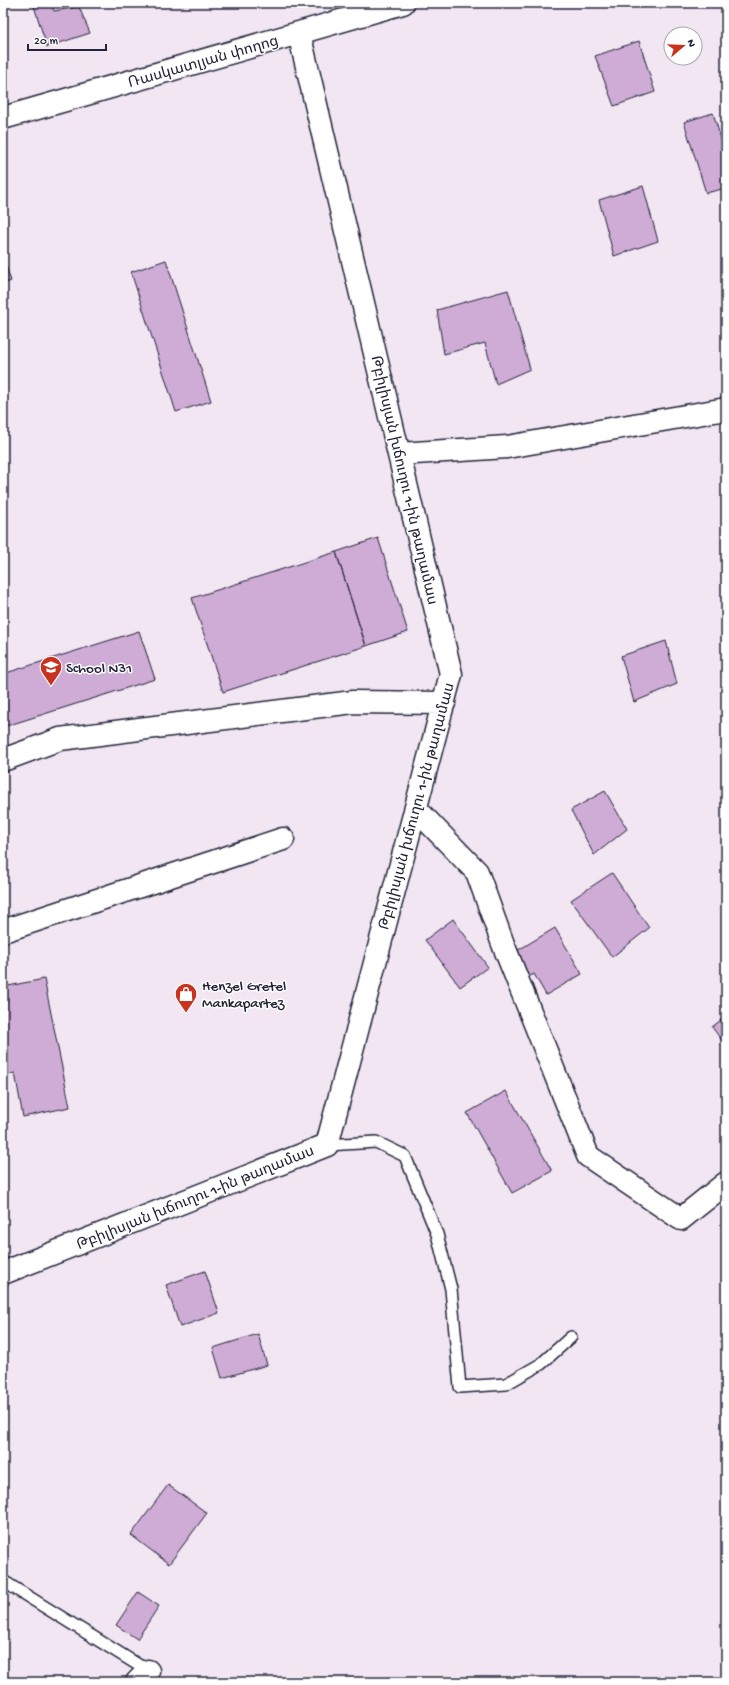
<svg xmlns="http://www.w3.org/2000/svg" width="729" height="1685" font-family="'Gochi Hand','Noto Sans Armenian',sans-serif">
<rect width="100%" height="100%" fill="#f1e6f2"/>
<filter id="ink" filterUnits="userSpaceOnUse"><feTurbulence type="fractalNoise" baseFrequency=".025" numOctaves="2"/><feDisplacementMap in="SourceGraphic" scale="8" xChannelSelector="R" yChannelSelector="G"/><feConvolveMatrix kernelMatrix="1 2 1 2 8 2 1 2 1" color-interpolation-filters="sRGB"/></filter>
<g filter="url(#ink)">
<path fill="#cfacd5" stroke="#22223b" d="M33 3H51L54 11 79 7 90 33 47 47Z
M639 41 655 92 614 106 595 56Z
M713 113 726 155V188L706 193 684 122Z
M643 186 658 241 614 256 599 200Z
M3 257 11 281 3 284Z
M166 260 211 401 176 412 131 272Z
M508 290 530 369 496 384 485 343 444 354 437 310Z
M378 538 408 632 366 646 336 552Z
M336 552 366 646 223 692 192 598Z
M139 631 155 679 3 727V674Z
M666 641 677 684 634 702 621 656Z
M605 791 627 829 594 855 571 810Z
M612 873 649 928 612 957 571 900Z
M453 919 488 967 460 987 425 940Z
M555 928 582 974 546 995 534 974 525 979 510 955Z
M44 979 70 1107 23 1117 15 1073 3 1076V987Z
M726 1016V1046L712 1027Z
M506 1091 552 1171 512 1193 467 1113Z
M205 1271 219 1313 180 1327 166 1285Z
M258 1334 267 1365 222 1378 213 1348Z
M168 1485 207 1513 169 1564 131 1535Z
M138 1592 159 1606 137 1639 116 1625Z"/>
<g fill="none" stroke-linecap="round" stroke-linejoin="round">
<g stroke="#22223b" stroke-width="14">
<path id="service" d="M327 1145 376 1142 405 1156 437 1234 451 1289 460 1387 506 1384 541 1364 571 1337
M3 1581 148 1671"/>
</g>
<g stroke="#22223b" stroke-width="25">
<path id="minor" d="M3 118 403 3
M399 454 507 447 726 409
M3 760 60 739 353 702 444 703
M416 809 477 872 503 944 588 1156 681 1219 726 1183
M3 931 283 839
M3 1273 327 1145 451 674 299 33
M137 1682 148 1671"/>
</g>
<use href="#service" stroke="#fff" stroke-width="11"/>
<use href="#minor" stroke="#fff" stroke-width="22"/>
</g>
</g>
<defs>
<g id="school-pin" transform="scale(1.15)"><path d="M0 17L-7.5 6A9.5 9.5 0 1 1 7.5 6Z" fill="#c8321e" stroke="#fff"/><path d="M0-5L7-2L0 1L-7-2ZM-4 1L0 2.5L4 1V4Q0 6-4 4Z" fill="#fff"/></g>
<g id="shop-pin" transform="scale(1.15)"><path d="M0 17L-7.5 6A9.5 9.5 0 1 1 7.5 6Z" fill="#c8321e" stroke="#fff"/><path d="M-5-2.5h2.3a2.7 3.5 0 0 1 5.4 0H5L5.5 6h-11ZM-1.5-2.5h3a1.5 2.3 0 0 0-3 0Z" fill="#fff"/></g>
</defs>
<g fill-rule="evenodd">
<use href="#school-pin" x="51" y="667"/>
<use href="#shop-pin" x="186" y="994"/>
</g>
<g text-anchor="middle" stroke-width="3" stroke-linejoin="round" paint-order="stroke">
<g font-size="15" fill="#22223b" stroke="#fff">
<text transform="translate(203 61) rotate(-16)" y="5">Ռասկատլյան փողոց</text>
<text transform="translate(405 480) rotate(77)" y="5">Թբիլիսյան խճուղու 1-ին թաղամաս</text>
<text transform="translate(416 806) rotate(-75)" y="5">Թբիլիսյան խճուղու 1-ին թաղամաս</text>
<text transform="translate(195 1197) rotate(-22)" y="5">Թբիլիսյան խճուղու 1-ին թաղամաս</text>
</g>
<g font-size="15" fill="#22223b" stroke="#fff" text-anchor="start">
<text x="66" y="672">School N31</text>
<text x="202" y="990">Henzel Gretel<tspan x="202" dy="17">Mankapartez</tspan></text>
</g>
</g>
<rect width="729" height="1685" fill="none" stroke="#fff" stroke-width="16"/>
<rect x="8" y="8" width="713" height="1669" fill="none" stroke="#22223b" stroke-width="1.5" filter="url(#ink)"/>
<g transform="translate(683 46) rotate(71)"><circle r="19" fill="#ffffff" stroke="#a7a7b1"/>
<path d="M0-3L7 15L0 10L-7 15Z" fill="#c8321e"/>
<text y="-6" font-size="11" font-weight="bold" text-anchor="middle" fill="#22223b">N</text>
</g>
<path d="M28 44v6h78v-6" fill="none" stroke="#22223b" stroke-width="2"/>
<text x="34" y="44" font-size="12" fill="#22223b" stroke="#ffffff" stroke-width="3" paint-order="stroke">20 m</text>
</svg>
